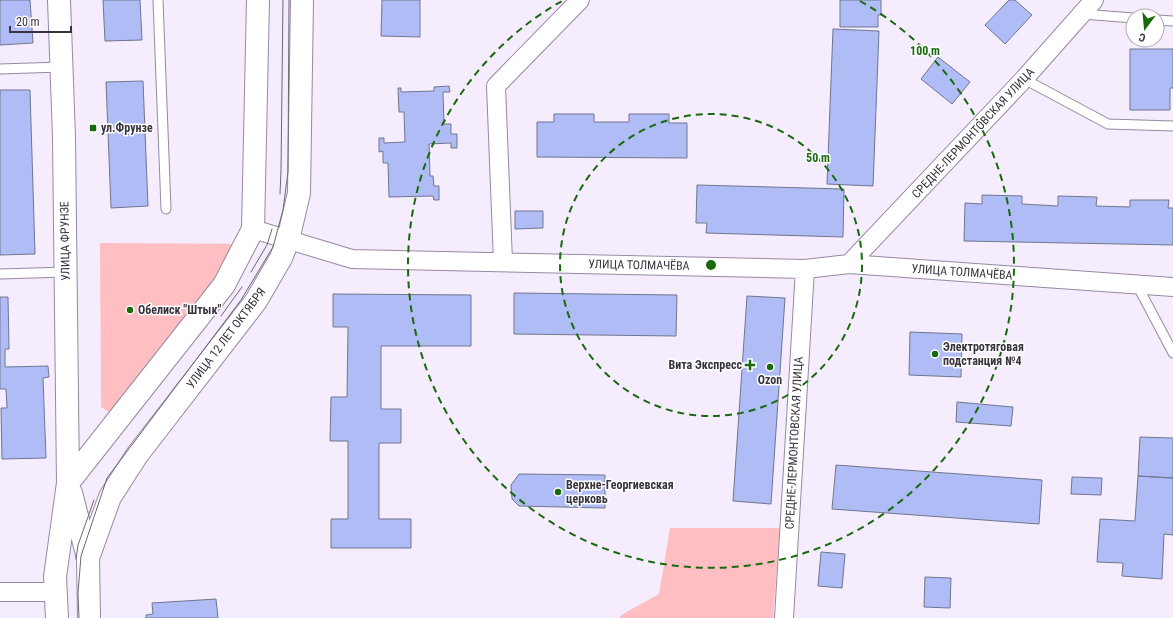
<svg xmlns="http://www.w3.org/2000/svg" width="1173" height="618" font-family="'Roboto Condensed',sans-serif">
<rect width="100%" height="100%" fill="#f5ecfd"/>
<path fill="#febec2" d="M100 243 258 244 127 412 115 416 101 407Z
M670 528H780L773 618H620L621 615 659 594Z"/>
<path fill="#afbcf5" stroke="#70768f" d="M0 0H30L33 43 0 45Z
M103 0H140L142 40 105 41Z
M382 0H420V37L381 36Z
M840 0H881V15H878V27H840Z
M1009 0H1015L1032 15 1005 44 985 25Z
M833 29 879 31 873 186 827 184Z
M1130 49H1173V88H1170V110H1130Z
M938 57 970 82 952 104 921 79Z
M143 81 148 206 111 208 106 82Z
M449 86 450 92H443L444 124H451V134H457V148H451V143L429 144 430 176H433L434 186H439V200H434L433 196 389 197 388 163H383V151L379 152V138H384V143L405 142 404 112H399L398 88H401V92L434 91V87Z
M0 90H30L35 254 0 255Z
M554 114H594V122H629V114H669V123H687V158L537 157V122H554Z
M697 185 844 189 843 237 706 233 707 223H696Z
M982 195 1022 196V204L1058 206V196L1097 197 1096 206 1130 207V200H1169L1168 208H1173V245L964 241 965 203 982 204Z
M515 211H543V228L515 229Z
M514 293 677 295 676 336 514 334Z
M333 294 471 295V346H381V409H401V443H379V519H411V548H331V519H348V441H330L331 397H347L348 327H333Z
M747 296 785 298 771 504 733 501Z
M0 297H8L9 349H5V367L48 366 49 377 43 378 46 458 2 459 1 408H7L6 389H0Z
M910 332 962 334 961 377 909 375Z
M957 402 1013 407 1011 426 956 422Z
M1140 437 1173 438V478L1138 476Z
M836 465 1042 480 1039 524 832 509Z
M519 474 605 475V508L519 506 512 499 511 485Z
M1138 476 1173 478V535L1164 534 1162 579 1122 576 1123 563 1097 562 1100 519 1135 521Z
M1072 477 1102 478 1101 495 1071 494Z
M821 552 845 554 842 588 818 586Z
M925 577 951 578 950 608 924 607Z
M216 599 218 618H146V615L153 614 152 603Z"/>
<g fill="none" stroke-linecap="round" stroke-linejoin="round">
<g stroke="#9689a3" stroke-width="11">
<path id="service" d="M158 0 166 209
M1082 14 1133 18
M1157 20 1173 21
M0 69 61 67
M1024 79 1108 124 1173 126
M0 274 66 272
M1136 283 1173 353"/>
</g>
<g stroke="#9689a3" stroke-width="20">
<path id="minor" d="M253 229 352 259 805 269 849 264 1173 287
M503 262 496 86 580 0
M849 264 1024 79 1094 0
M0 592H56
M784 618 805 269"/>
</g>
<g stroke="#9689a3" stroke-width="24">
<path id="primary" d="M68 483 224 285 253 229 258 0
M71 493 88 558 89 618
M88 558 110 497 137 455 256 301 281 258 288 240 299 193 302 0
M57 618 55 577 68 483 64 137 59 0"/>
</g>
<use href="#service" stroke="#fff" stroke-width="9"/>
<use href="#minor" stroke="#fff" stroke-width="18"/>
<use href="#primary" stroke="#fff" stroke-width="22"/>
<path stroke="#6e6773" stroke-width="1" d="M280 194 281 170 283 0
M251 272 267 245 272 229
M221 316 242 287
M76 559 78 545 94 500
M79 618 78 593 81 556 107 478 241 300 273 247 283 210 288 172 289 0"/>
</g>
<g fill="none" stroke="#186a0d" stroke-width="2" stroke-dasharray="7 5">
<circle cx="711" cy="265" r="151"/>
<path d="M860 1A303 303 0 1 1 562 1"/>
</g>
<g fill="#186a0d" stroke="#fff" stroke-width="1.5">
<rect x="89" y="124" width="8" height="8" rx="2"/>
<circle cx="130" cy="310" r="4"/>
<circle cx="935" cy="354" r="4"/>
<path d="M748 359h4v4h4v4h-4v4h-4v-4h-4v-4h4z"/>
<circle cx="770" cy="367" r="4"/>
<circle cx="558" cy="492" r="4"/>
</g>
<g text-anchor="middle" stroke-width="3" stroke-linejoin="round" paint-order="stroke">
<g font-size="12" font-weight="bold" fill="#38333d" stroke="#fff" text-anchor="start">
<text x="101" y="132">ул.Фрунзе</text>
<text x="138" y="314">Обелиск "Штык"</text>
<text x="943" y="351">Электротяговая<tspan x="943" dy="14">подстанция №4</tspan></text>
<text x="742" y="369" text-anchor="end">Вита Экспресс</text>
<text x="770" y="384" text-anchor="middle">Ozon</text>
<text x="566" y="489">Верхне-Георгиевская<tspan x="566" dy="14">церковь</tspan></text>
</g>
<g font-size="12" fill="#38333d" stroke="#fff">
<text transform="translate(973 133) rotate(-47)" y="4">СРЕДНЕ-ЛЕРМОНТОВСКАЯ УЛИЦА</text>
<text transform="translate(65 241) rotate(-91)" y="4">УЛИЦА ФРУНЗЕ</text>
<text transform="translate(639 265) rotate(1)" y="4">УЛИЦА ТОЛМАЧЁВА</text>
<text transform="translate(962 272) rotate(4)" y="4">УЛИЦА ТОЛМАЧЁВА</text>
<text transform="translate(226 338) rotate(-53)" y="4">УЛИЦА 12 ЛЕТ ОКТЯБРЯ</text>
<text transform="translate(794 443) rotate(-87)" y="4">СРЕДНЕ-ЛЕРМОНТОВСКАЯ УЛИЦА</text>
</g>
</g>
<circle cx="711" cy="265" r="6" fill="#186a0d" stroke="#fff" stroke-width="2"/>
<g font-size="12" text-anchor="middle" font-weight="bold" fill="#186a0d" stroke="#fff" stroke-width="3" stroke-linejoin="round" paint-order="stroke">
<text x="925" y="55">100 m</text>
<text x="818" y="162">50 m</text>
</g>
<g transform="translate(1145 28) rotate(196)"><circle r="19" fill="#ffffff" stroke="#afadb1"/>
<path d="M0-3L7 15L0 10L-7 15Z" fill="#186a0d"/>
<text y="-6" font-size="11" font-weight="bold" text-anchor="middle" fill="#38333d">С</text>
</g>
<path d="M10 26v6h61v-6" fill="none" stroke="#38333d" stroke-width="2"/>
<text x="16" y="26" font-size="12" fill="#38333d" stroke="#ffffff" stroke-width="3" paint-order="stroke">20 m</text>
</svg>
